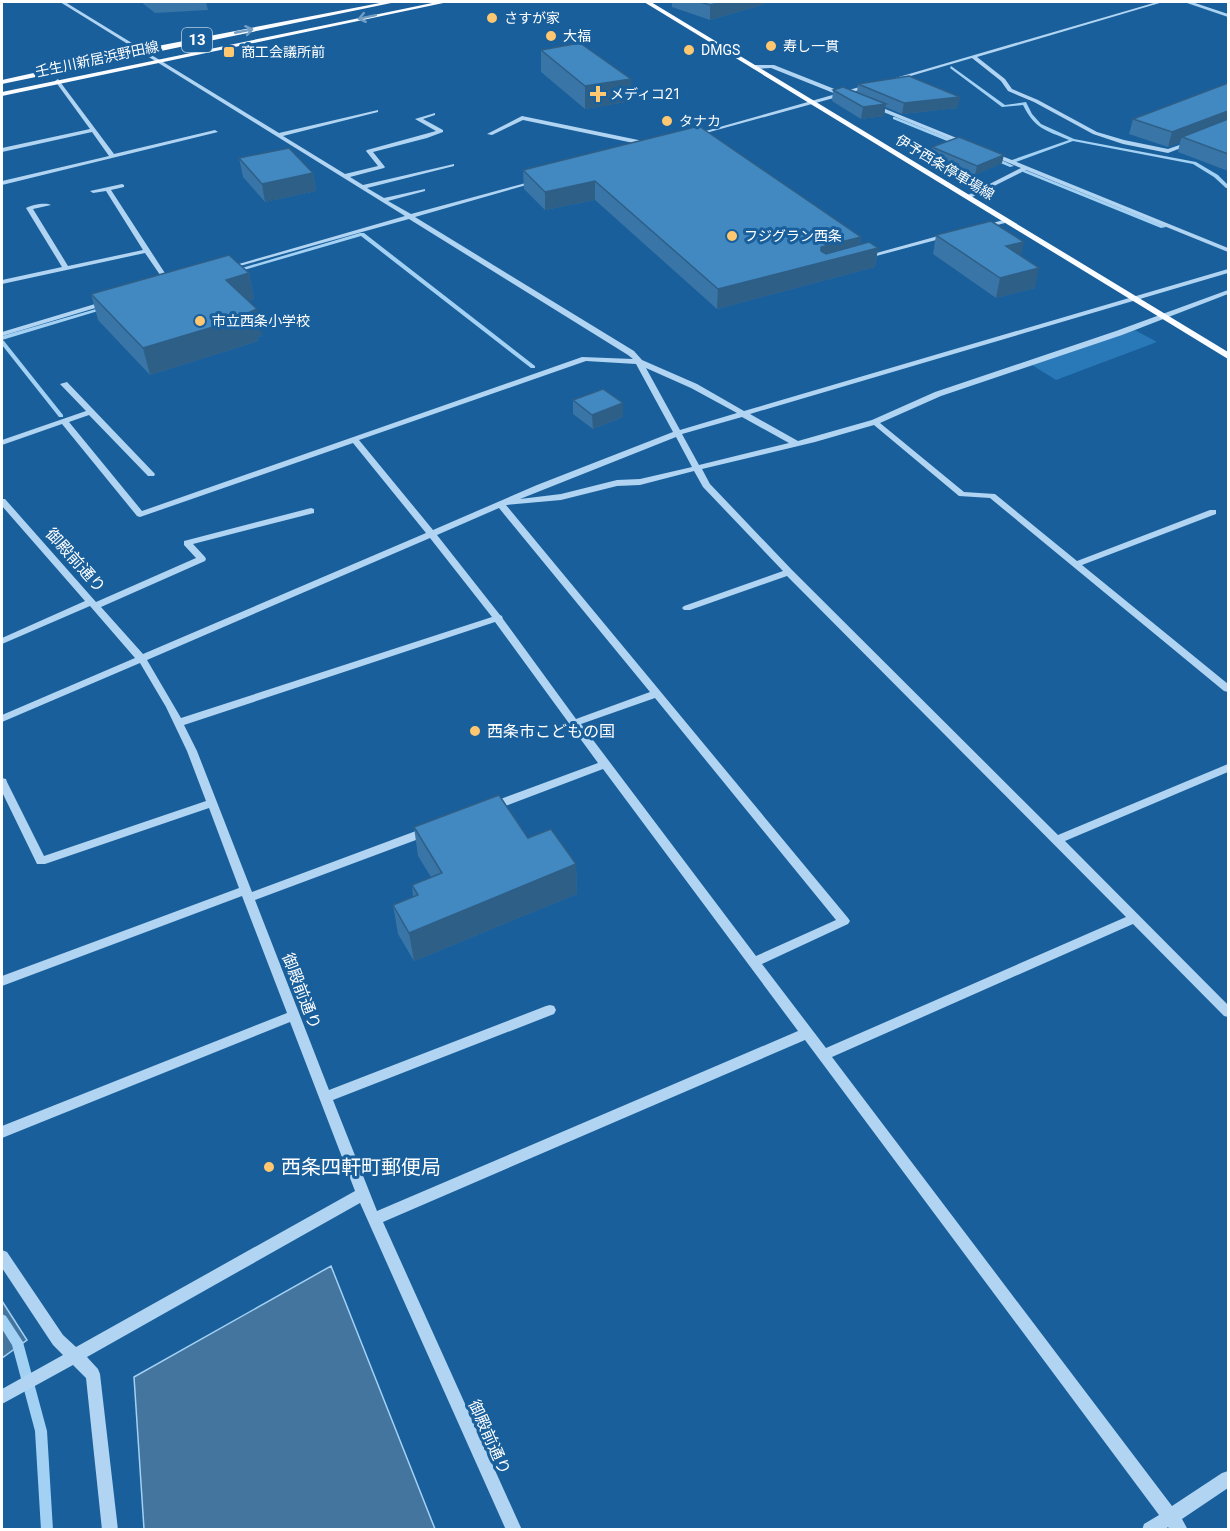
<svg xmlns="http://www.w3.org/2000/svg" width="1230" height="1531" font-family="Roboto,'Noto Sans JP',sans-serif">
<rect width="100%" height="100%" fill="#195f9b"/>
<path fill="#2978b7" d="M1133 329 1157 342 1056 380 1032 365Z"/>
<path fill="#44759f" stroke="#a3d1f4" stroke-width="1.5" d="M331 1266 435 1529H144L134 1377Z
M2 1301 27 1340 2 1358Z"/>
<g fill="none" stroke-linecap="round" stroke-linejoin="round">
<path fill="#a3d1f4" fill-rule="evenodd" d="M1184 2H1188L1228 15V17Z
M951 66 1005 105 1026 102 1032 114 1041 124 1074 139 1196 162 1218 175 1228 185V188H1226L1214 177 1193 164 1073 141 1016 162H1012V160L1069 140C1045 130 1035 129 1023 105L1002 107 950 68Z
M895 117 961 143V144L957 145 893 119V117Z
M991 157H995L1014 166 1010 167 991 159Z
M1025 170 1165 226 1166 227 1161 228 1023 172V171Z
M360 233H364L535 366V368H531L361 236 237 272 232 271Z
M103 307 108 308 2 340V336Z
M2 340 4 341 63 415V417H59L2 345Z
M2 1314 6 1316 23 1342 47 1431 53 1530H41L35 1431 12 1345 2 1329Z"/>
<path fill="#b0d4f1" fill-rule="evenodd" d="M60 2H65L279 133 378 110V112L283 136 345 174 378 166 366 151 367 150 436 131 415 119 435 113V115L423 119 443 130V132L427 138 373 152 385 167 384 168 350 177 363 185 454 164V166L367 188 384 198 425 189V191L388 201 411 214 537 180V182L415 217 634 351 642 360 697 384 744 411 1228 269V273L750 414 798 441 872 420 935 392 1116 331 1228 290V294L1122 335 941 396 880 423 964 492 995 494 1077 561 1210 510H1216V514L1082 565 1228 684V692L1224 691 990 498 959 496 874 425 815 442 702 469 710 484 792 570 1058 835 1228 764V772L1065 841 1228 1005V1017L1224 1016 1133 924 832 1057 1172 1506 1222 1473 1228 1471V1488L1182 1519 1188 1530H1170L1168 1527 1165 1530H1142L1144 1524 1159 1515 805 1040 383 1222 522 1530H506L360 1203 87 1357 98 1369 100 1374 118 1530H102L86 1378 73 1365 2 1404V1389L63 1355 53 1345 2 1268V1250L7 1252 63 1335 76 1347 355 1191 290 1022 2 1138V1126L287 1013 242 896 2 986V976L239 888 209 808 45 864H37L2 792V778L6 779 7 782 44 856 206 801 187 751 166 707 140 663 2 722V715L135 658 90 606 2 644V638L85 601 2 506V499H5L96 602 196 558 184 545V541L311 508 314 509V513L193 544 205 557 206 559 205 561 101 607 143 654 426 533 353 443 140 517 137 516 62 424 2 445V440L86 411 60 384 67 382 155 474 154 476H148L89 415 69 422 142 511 582 357 633 359 628 355 409 219 225 270V268L405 216ZM586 361 636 364 673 432 537 485 433 530 359 440ZM646 368 691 388 737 413 680 430ZM742 417 789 443 699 465 682 434ZM676 437 692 467 640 479 617 480 561 494 520 499ZM694 471 703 487 783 571 684 606 682 608 684 610H690L787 576 1126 917 826 1048 762 964 848 924 850 921 848 918 506 505 561 500 617 486 640 485ZM499 508 650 692 576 719 503 619 502 616 500 615 437 535ZM430 538 492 617 181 718 147 660ZM495 622 598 763 487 804 486 807 487 810H495L603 769 798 1031 377 1211 333 1100 554 1014 556 1010 554 1006 550 1005 546 1006 329 1090 255 900 432 834 433 831 432 828H424L252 892 197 751 184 725ZM655 698 836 920 756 956 581 724Z
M1157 2H1163L977 57 1005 79 1012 89 1038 100 1097 132 1124 140 1168 149 1191 141 1194 143 1168 153 1123 144 1093 134 1034 102 1008 91 1001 81 972 58 890 82 885 81Z
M1187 2H1192L1228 14V16Z
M774 65 842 92 870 84 873 86 846 94V96H841L695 136V134L836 94 771 68 754 69 751 67 754 65Z
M58 79 114 154 215 130 218 132 2 185V181L109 156 92 132 2 152V148L90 129 55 81Z
M873 104 969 143 970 144 965 145 871 107 870 106Z
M522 116 648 142 651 144 648 146 523 120 492 135 487 134Z
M992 152 1228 248V252L1026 170 970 198H966V196L1021 168 990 155 989 154Z
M122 184 124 185V187L111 190 172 284 171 285H167L145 253 2 284V280L62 267 26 208C31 205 46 202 51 205L33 209 68 266 143 250 106 191 93 193 90 191Z
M1007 219 1009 220V222L981 229 978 227Z
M949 233 951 234V236L865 259 862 257Z
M105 301 112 303 2 336V332Z"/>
<path fill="#fafcff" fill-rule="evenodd" d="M385 2H396L2 84V80L142 49Z
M437 2H448L2 96V92Z
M644 2H651L1228 352V359Z"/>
</g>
<path fill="#3975a6" d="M141 2H206L208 10 155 13Z
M672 2H765V4L710 20 672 7Z
M541 50 631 101 585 109 541 72Z
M1228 83V171L1178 152 1180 142 1168 147 1129 134 1133 119Z
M858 84 958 108 902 114 885 107 884 116 861 119 832 101 833 90 857 93Z
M699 126 861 237 860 245 878 248 875 267 717 309 595 200 545 210 524 189 523 170Z
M932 147 1002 163 975 175 930 156Z
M239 158 313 173 316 191 265 202 243 177Z
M936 235 1021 256 1035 288 996 298 933 254Z
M249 273 254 299 248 301 262 336 257 337 258 341 150 375 98 320 91 294Z
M573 400 623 417 593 429 573 414Z
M414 827 528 838 576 864 577 894 414 961 398 934 393 905 413 897 412 885 431 877 418 856Z"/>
<path fill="#2e5f87" d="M722 2H765V4L710 20V5Z
M631 79V101L585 109V86Z
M960 97 958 108 902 114 904 103Z
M886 104 884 116 861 119 863 107Z
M1228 111V124L1182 137 1180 142 1168 147 1172 132Z
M1004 155 1002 163 975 175 977 166Z
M313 173 316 191 265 202 262 184Z
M595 181V200L545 210V192Z
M861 237 859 253 878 248 875 267 717 309 718 289 821 247Z
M1024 242 1020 261 1006 246Z
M1039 268 1035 288 996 298 1000 278Z
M249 273 254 299 231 306 226 280Z
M257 309 262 336 257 337 258 341 150 375 143 348Z
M623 403V417L593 429 592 415Z
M576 864 577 894 414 961 409 933Z"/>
<path fill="#4288c1" stroke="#2e5f87" stroke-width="1.5" d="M700 2H722L710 5Z
M580 43 631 79 585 86 541 50Z
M909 76 960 97 904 103 858 84Z
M1228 83V111L1172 132 1133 119Z
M843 87 886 104 863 107 833 90Z
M1228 119V154L1182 137Z
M699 126 861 237 821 247V251L826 254 869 242 878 248 718 289 595 181 545 192 523 170Z
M959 137 1004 155 977 166 932 147Z
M289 148 313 173 262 184 239 158Z
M991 221 1024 242 1006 246 1039 268 1000 278 936 235Z
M229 255 249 273 226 280 257 309 250 312 253 315 143 348 91 294Z
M603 389 623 403 592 415 573 400Z
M499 795 528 838 551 829 576 864 409 933 393 905 418 895 412 885 442 873 414 827Z"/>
<defs><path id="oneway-shaft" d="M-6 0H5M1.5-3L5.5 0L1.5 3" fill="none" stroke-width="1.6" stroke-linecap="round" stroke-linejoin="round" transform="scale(1.5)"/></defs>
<g stroke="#739ec3">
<use href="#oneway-shaft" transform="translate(367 17) rotate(168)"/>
<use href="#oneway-shaft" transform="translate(244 31) rotate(-11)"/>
</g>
<g fill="#ffc770" stroke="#195f9b" stroke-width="2">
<circle cx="492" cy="18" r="6"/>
<circle cx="551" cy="36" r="6"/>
<circle cx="771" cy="46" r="6"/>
<circle cx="689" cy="50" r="6"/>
<rect x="223" y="46" width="12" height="12" rx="3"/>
<path d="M595 85h6v6h6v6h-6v6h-6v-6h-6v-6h6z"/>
<circle cx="667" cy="121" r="6"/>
<circle cx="732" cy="236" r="6"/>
<circle cx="200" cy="321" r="6"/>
<circle cx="475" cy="731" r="6"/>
<circle cx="269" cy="1167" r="6"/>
</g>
<g text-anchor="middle" stroke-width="6" stroke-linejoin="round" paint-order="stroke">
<g font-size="14" fill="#fff" stroke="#195f9b" text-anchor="start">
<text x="504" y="23">さすが家</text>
<text x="563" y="41">大福</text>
<text x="783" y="51">寿し一貫</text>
<text x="701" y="55">DMGS</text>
<text x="241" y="57">商工会議所前</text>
<text x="610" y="99">メディコ21</text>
<text x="679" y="126">タナカ</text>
<text x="744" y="241">フジグラン西条</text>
<text x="212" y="326">市立西条小学校</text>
</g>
<g font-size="14" fill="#fff" stroke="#195f9b">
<text transform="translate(97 59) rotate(-12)" y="5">壬生川新居浜野田線</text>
<text transform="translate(945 167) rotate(31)" y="5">伊予西条停車場線</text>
</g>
<rect fill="#195f9b" stroke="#bacfe1" stroke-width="1.5" x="182" y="28" width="30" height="24" rx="4.5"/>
<g font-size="15" font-weight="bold" fill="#fff">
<text x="197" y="45">13</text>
</g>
<g font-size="16" fill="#fff" stroke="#195f9b">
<text transform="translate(76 560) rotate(48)" y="6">御殿前通り</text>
<text transform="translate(302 991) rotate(69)" y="6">御殿前通り</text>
<text transform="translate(490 1437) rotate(66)" y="6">御殿前通り</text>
</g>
<g font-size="16" fill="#fff" stroke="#195f9b" text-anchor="start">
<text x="487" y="737">西条市こどもの国</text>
</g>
<g font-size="20" fill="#fff" stroke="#195f9b" text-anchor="start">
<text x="281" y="1174">西条四軒町郵便局</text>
</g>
</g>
<rect width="1230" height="1531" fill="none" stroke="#ffffff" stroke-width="6"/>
</svg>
